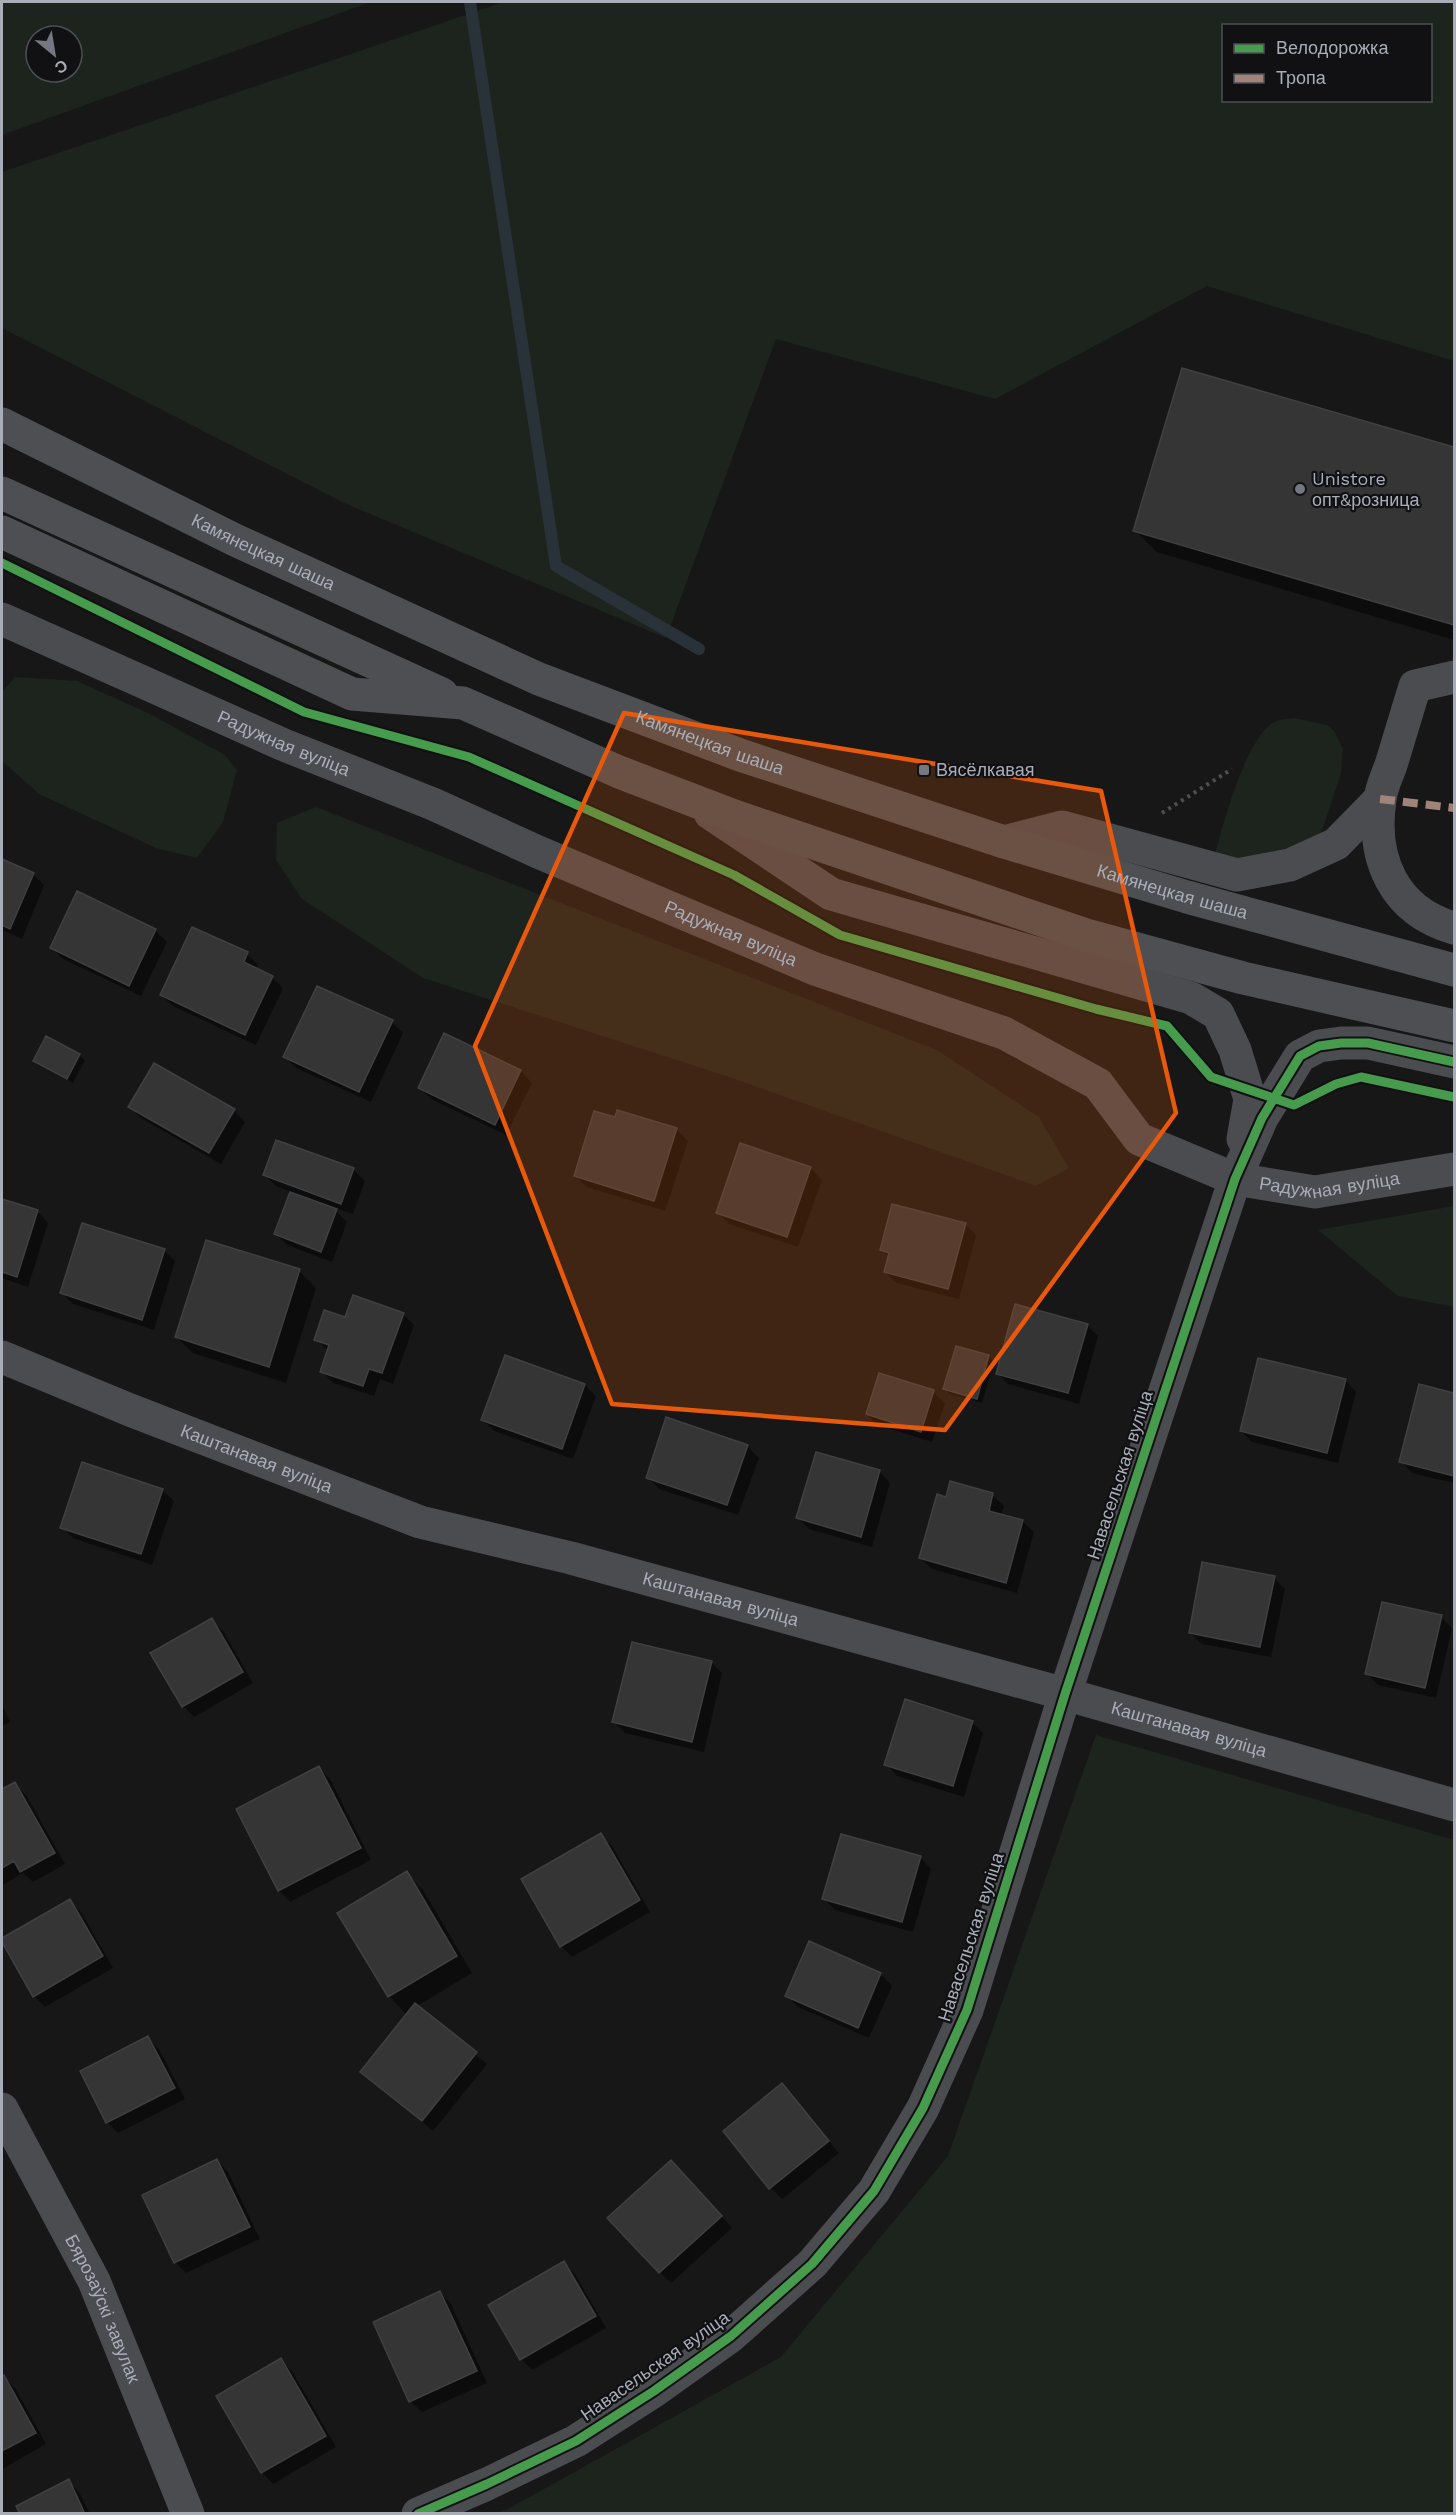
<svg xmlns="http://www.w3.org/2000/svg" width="1456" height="2515" font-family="'Work Sans',sans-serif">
<rect width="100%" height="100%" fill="#171717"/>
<path fill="#1d241e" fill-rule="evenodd" d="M2 2H371L2 135ZM36 36H72V72H36Z
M504 2H1454V361L1207 286 995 399 776 339 666 638 344 503 2 328V172ZM1224 26H1430V100H1224Z
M15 677 77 681 148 713 225 755 237 770 223 822 197 858 156 848 39 794 2 761V692Z
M1294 718 1327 725 1335 732 1343 749 1341 773 1322 831 1300 852 1251 867 1214 858C1223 824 1244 744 1272 723 1277 720 1287 719 1294 718Z
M316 807 937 1050 1039 1117 1069 1168 1036 1186 729 1077 423 978 302 899 276 860 277 823Z
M1454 1206V1307L1398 1296 1318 1230Z
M1096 1735 1454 1840V2513H496L508 2509 781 2357 948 2156Z"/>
<path fill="#0007" d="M1183 370 1454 449V640L1157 552 1135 531Z
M2 861 33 874 44 885 22 939 2 930Z
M77 893 155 930 167 942 141 996 63 959 52 948Z
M247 954 258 965 256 970 272 977 283 988 256 1045 173 1006 161 995Z
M392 1022 403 1033 371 1102 296 1068 285 1057Z
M445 1035 521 1071 532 1083 506 1135 431 1099 419 1087Z
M47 1038 79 1055 85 1060 73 1083 40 1066 35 1061Z
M130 1107 234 1110 245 1122 221 1164 141 1118Z
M618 1111 677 1130 688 1141 665 1211 587 1187 575 1176 616 1119Z
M277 1142 354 1170 365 1181 353 1214 332 1207 347 1222 332 1262 287 1245 276 1234 291 1192 276 1186 265 1175Z
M741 1145 811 1169 822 1180 798 1247 729 1224 718 1212Z
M2 1200 37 1211 48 1223 28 1287 2 1278Z
M965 1224 976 1235 959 1299 897 1283 885 1272 889 1257 882 1250Z
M164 1250 175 1261 154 1330 73 1304 62 1293Z
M299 1271 316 1288 286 1383 193 1353 176 1337Z
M403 1314 414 1325 393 1384 380 1379 374 1396 333 1383 322 1371 327 1350 316 1339 346 1319Z
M1087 1325 1098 1336 1079 1404 1008 1384 997 1373Z
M957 1348 989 1357 994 1362 982 1403 950 1394 945 1389Z
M880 1375 933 1392 945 1403 932 1442 878 1425 867 1414Z
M1345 1380 1356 1392 1338 1463 1252 1442 1241 1431Z
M585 1385 596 1396 573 1459 494 1431 483 1420Z
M1420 1386 1454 1394V1483L1412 1473 1401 1461Z
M747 1446 759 1458 738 1515 659 1489 647 1477Z
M879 1471 890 1483 872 1547 809 1529 798 1518Z
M162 1490 174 1501 152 1565 73 1538 61 1527Z
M992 1495 1004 1506 1001 1515 1022 1521 1034 1532 1017 1593 932 1569 920 1558 947 1498Z
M1274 1578 1285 1589 1271 1657 1202 1644 1190 1633Z
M1441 1617 1452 1628 1436 1698 1378 1685 1367 1674Z
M212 1620 223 1631 253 1683 194 1717 183 1706Z
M711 1662 722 1673 704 1752 625 1733 614 1722Z
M2 1705 10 1722 2 1726Z
M972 1722 983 1733 964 1797 897 1776 886 1764Z
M319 1768 330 1779 371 1860 290 1902 279 1890Z
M14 1784 26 1795 65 1864 33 1882 23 1873 2 1885V1791Z
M600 1835 612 1846 650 1912 572 1957 561 1946Z
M920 1857 931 1869 913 1932 835 1910 824 1899Z
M406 1873 423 1890 472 1973 417 2006 487 2064 433 2131 362 2071 411 2009 405 2013 389 1996Z
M69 1900 81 1912 113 1968 45 2007 34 1996 2 1939Z
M810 1943 881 1974 892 1986 869 2038 798 2007 787 1996Z
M148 2038 159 2049 185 2099 118 2133 107 2122Z
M782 2085 839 2153 782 2199 771 2188Z
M217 2160 228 2172 260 2239 186 2273 175 2262Z
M682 2173 732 2228 671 2283 660 2272Z
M564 2263 575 2274 606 2328 532 2370 521 2359Z
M440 2292 451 2304 487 2383 422 2412 410 2401Z
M281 2360 292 2371 336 2447 273 2484 262 2472 218 2396Z
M4 2377 15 2388 46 2444 2 2469V2379Z
M68 2481 79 2492 90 2514H21Z"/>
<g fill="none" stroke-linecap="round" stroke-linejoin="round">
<path stroke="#2a3239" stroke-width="12" d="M470 2 556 566 699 649"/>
</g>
<path fill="#353536" stroke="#3f4043" stroke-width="1.5" d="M1182 368 1454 447V625L1133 531Z
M2 859 34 873 10 929 2 925Z
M77 891 156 929 129 986 50 948Z
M192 927 248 952 244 962 273 976 245 1035 160 995Z
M317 986 393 1020 359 1092 283 1057Z
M444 1033 521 1070 495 1125 418 1088Z
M46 1036 80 1054 67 1079 33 1061Z
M154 1063 235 1109 209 1153 128 1107Z
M617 1110 677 1128 654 1201 574 1176 594 1111 615 1117Z
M276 1140 354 1168 341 1204 263 1175Z
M740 1143 811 1167 787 1237 716 1213Z
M290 1192 337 1209 321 1252 274 1234Z
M2 1199 38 1210 17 1277 2 1272Z
M892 1204 966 1223 948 1289 884 1272 889 1253 880 1250Z
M82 1223 165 1249 142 1320 60 1293Z
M206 1240 300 1269 269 1367 175 1337Z
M353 1295 404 1313 382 1373 369 1369 363 1386 320 1372 329 1345 314 1340 324 1310 345 1317Z
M1015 1304 1088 1324 1068 1393 996 1374Z
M956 1346 989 1355 977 1399 943 1389Z
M505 1355 585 1384 562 1449 481 1420Z
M1258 1358 1346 1379 1327 1453 1240 1431Z
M879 1373 934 1390 921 1432 866 1414Z
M1419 1384 1454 1393V1476L1399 1462Z
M666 1417 748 1445 727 1505 646 1478Z
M816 1452 880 1470 861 1537 796 1518Z
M82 1462 163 1489 141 1554 60 1528Z
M950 1481 993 1493 989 1511 1023 1520 1006 1583 919 1558 937 1494 946 1497Z
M1202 1562 1275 1576 1260 1647 1189 1633Z
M1382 1602 1442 1615 1425 1688 1365 1674Z
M212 1618 243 1672 182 1707 150 1653Z
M632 1642 712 1661 692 1742 612 1722Z
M905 1699 973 1721 953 1786 884 1765Z
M319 1766 361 1848 278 1891 236 1809Z
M15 1782 55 1853 20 1872 14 1861 2 1868V1789Z
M601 1833 640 1900 560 1947 521 1879Z
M841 1834 921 1856 902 1922 822 1899Z
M407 1871 457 1956 388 1997 337 1913Z
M70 1899 103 1956 33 1997 2 1942V1938Z
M809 1941 881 1973 858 2028 785 1996Z
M415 2003 477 2052 422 2121 360 2072Z
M148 2036 175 2088 106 2123 80 2071Z
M782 2083 829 2141 769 2189 723 2131Z
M217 2159 250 2227 174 2263 142 2195Z
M671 2160 722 2216 659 2273 607 2218Z
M564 2261 596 2316 520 2360 488 2305Z
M440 2291 477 2371 409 2402 373 2322Z
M281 2358 326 2436 261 2473 216 2396Z
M4 2375 36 2433 2 2451V2377Z
M69 2479 85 2514H20L16 2506Z"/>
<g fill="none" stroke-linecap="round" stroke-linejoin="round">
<path stroke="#4d4e52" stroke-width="4" stroke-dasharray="3 4.5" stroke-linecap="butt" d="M404 739 469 757 718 868
M1162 813 1232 769
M1175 1035 1194 1057"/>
<g stroke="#4b4c50" stroke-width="33">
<path id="s1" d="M2 619 284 745 433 804 538 852 815 969 1004 1033 1098 1084 1139 1139 1235 1179 1315 1192 1454 1169"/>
<path d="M1454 677 1415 686C1407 712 1399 738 1391 765 1387 776 1381 788 1380 800 1371 859 1394 911 1454 928"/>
<path d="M710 813 831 894 1191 998 1218 1014 1235 1050 1250 1099 1243 1139"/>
<path d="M1004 842 1062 827 1237 875 1290 865 1336 844 1380 799"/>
<path id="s2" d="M2 1357 130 1410 420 1522 571 1558 1065 1694 1454 1805"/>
<path id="s3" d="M2 2109 94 2281 188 2514"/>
<path d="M418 2514 487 2484 576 2441 654 2391 731 2336 812 2264 874 2191 923 2108 967 2010 1065 1694 1235 1179 1262 1118 1300 1056 1319 1046 1341 1043H1368L1454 1062"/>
</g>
<g stroke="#4d4f52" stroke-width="33">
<path id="s4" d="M2 424 235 540 539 679 740 755 1004 842 1187 897 1454 970"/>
<path d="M2 493 442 694"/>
<path d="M2 532 352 694 463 703 619 772 734 816 1086 935 1243 978 1454 1026"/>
</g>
<path stroke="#a18479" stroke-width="8" stroke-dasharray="15 8" stroke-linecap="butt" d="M1380 799 1454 808"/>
<g stroke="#111113" stroke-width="13">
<path id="cycleway" d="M2 563 304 712 469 757 734 875 840 935 1096 1009 1167 1026 1211 1077 1294 1105 1336 1084 1361 1077 1454 1097
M418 2514 487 2484 576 2441 654 2391 731 2336 812 2264 874 2191 923 2108 967 2010 1065 1694 1235 1179 1262 1118 1300 1056 1319 1046 1341 1043H1368L1454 1062"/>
</g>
<use href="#cycleway" stroke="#469c4c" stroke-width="9"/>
</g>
<path fill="#e8590c" fill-opacity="0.2" stroke="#e8590c" stroke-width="4.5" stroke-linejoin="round" d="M624 713 1101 791 1176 1113 945 1430 612 1404 475 1046Z"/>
<g fill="#757880" stroke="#111113" stroke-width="2">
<circle cx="1300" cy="489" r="6"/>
<rect x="918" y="764" width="12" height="12" rx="3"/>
</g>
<g text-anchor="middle" stroke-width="4.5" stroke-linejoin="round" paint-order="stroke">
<g font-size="18" fill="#a8adb8" stroke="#111113" text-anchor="start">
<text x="1312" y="485">Unistore<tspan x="1312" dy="21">опт&amp;розница</tspan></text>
<text x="936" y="776">Вясёлкавая</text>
</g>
<g font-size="18" fill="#a8adb8" stroke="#111113">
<text dy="6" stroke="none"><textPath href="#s4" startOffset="291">Камянецкая шаша</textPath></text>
<text dy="6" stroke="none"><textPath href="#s4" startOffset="777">Камянецкая шаша</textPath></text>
<text dy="6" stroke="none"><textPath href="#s1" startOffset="308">Радужная вуліца</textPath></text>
<text dy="6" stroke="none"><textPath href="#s4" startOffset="1263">Камянецкая шаша</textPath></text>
<text dy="6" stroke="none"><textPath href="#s1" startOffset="794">Радужная вуліца</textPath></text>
<text dy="6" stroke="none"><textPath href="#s1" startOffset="1460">Радужная вуліца</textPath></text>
<text dy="6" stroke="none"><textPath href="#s2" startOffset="274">Каштанавая вуліца</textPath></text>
<text transform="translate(1120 1475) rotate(-72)" y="6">Навасельская вуліца</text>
<text dy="6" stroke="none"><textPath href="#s2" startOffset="760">Каштанавая вуліца</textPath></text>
<text dy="6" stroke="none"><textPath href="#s2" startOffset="1246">Каштанавая вуліца</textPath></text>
<text transform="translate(971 1937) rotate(-72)" y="6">Навасельская вуліца</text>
<text dy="6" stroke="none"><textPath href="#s3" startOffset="224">Бярозаўскі завулак</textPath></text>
<text transform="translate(655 2366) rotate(-35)" y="6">Навасельская вуліца</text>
</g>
</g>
<rect width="1456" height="2515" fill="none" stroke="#a8adb8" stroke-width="6"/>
<rect x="1222" y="24" width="210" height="78" fill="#111113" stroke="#4d4f55" stroke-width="1.5"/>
<rect x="1234" y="44" width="30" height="9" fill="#469c4c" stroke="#4d4f55" stroke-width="1.5"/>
<text x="1276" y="54" font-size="18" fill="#a8adb8">Велодорожка</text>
<rect x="1234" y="74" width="30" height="9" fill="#a18479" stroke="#4d4f55" stroke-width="1.5"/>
<text x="1276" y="84" font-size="18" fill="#a8adb8">Тропа</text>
<g transform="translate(54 54) rotate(150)"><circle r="28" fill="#111113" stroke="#4d4f55" stroke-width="1.5"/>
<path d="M0-4.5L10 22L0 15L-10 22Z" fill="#757880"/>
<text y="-9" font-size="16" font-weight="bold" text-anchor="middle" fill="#a8adb8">С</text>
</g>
</svg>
